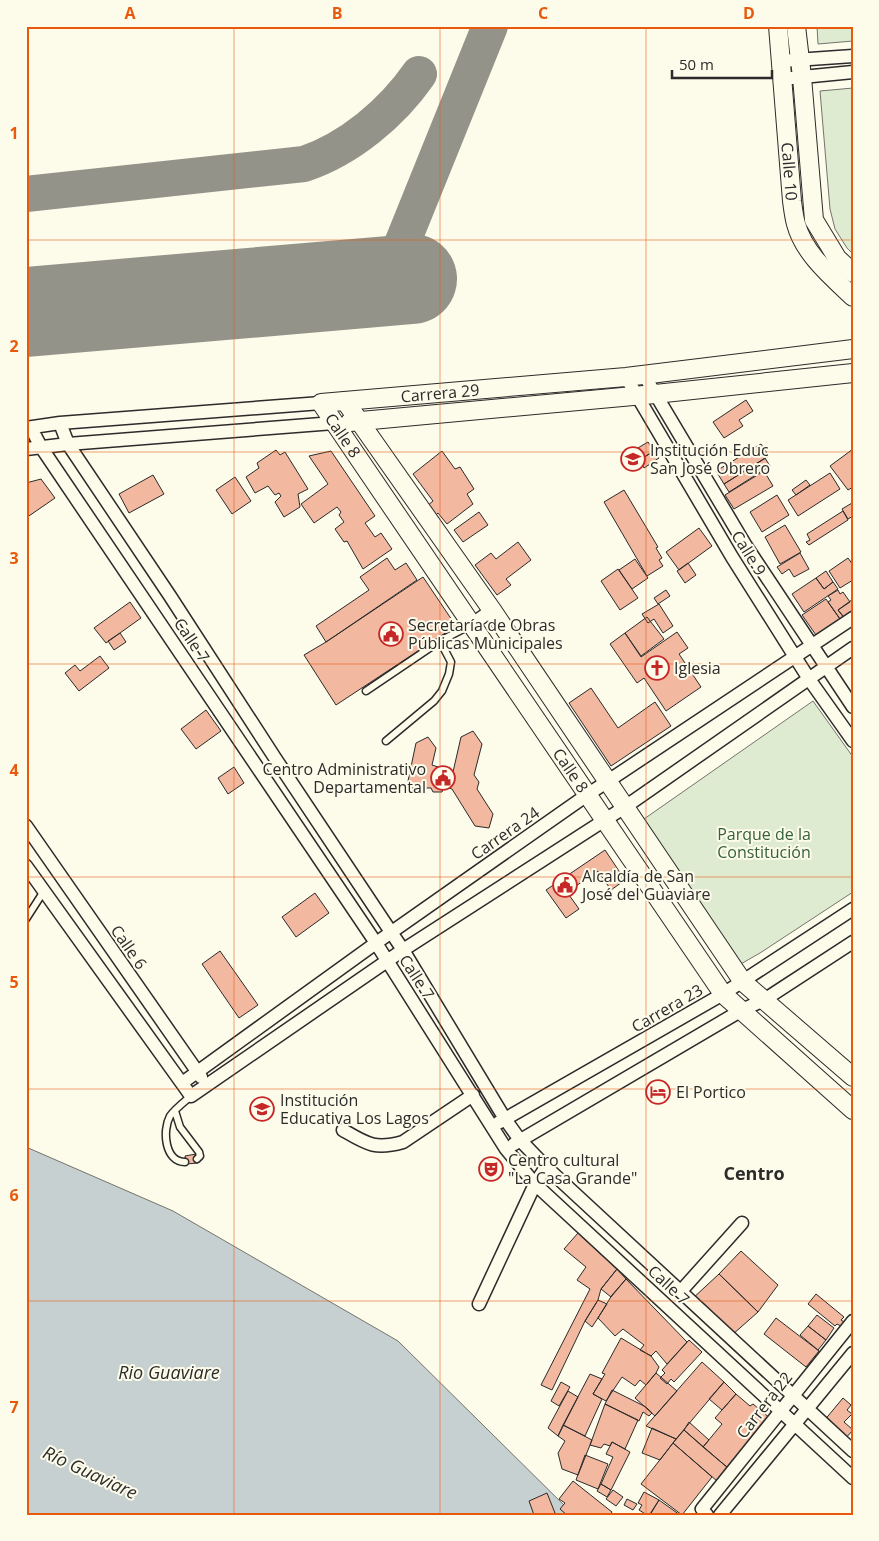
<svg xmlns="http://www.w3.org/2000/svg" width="879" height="1541" font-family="'Open Sans',sans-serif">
<rect width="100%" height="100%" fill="#fdfbea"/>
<path fill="#deebd1" stroke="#74746e" d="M817 26H853V41L818 44Z
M853 88V254L847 248 835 229 830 209 820 91Z
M813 701 853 757V892L760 953 739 965 644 819Z"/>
<path fill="#c7d0d0" stroke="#74746e" d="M26 1147 173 1211 398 1341 574 1515H26Z"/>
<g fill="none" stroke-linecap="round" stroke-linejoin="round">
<path stroke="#94938a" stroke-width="36" d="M26 194 304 164C349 149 392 113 419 74
M387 281 490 26"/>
<path stroke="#94938a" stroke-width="90" d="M26 312 412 279"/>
</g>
<path fill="#f2b8a0" stroke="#2b2b2b" d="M746 400 753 411 739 420 743 426 724 438 713 422Z
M648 442 654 451 637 462 631 452Z
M761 444 769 456 724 484 716 471Z
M853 449V487L848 490 830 466Z
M276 450 280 455 285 452 308 489 298 494 300 507 284 517 275 502 281 496 279 493 275 495 268 486 255 493 246 477 259 468 257 463Z
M331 451 375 516 365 523 375 537 381 533 392 549 363 569 347 541 344 542 335 529 344 522 339 515 341 512 337 507 314 523 301 504 328 484 309 456Z
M442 451 455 469 460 467 474 489 467 494 473 504 447 524 438 513 435 516 427 506 433 501 413 474Z
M654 451 659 458 644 468 639 460Z
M765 458 770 466 729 492 724 484Z
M764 471 773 486 734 509 725 495Z
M830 473 840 489 798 516 788 500Z
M153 475 164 494 129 513 119 494Z
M235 477 251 501 232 514 216 490Z
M41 479 55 498 26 518V483Z
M806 480 810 485 796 495 792 490Z
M624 490 658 547 656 548 662 558 659 560 663 566 647 576 604 502Z
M777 495 789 515 762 532 750 512Z
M852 503 853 516 848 519 842 509Z
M843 511 848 520 809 545 806 542 810 540 807 534Z
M479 512 488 525 463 542 454 530Z
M785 525 801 552 780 564 765 537Z
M699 528 712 546 679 570 666 552Z
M518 542 531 560 506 579 511 585 497 595 475 565 491 553 496 559Z
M800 553 809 569 794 577 789 569 782 574 777 567Z
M387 558 395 570 406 563 417 580 326 642 316 626 369 590 360 577Z
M848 558 853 565V580L840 588 829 571Z
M635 559 648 578 632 589 619 570Z
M688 563 696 575 685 583 677 571Z
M618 569 638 598 620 610 601 581Z
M826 571 833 582 824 589 816 578Z
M423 577 456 626 336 705 304 655 326 642Z
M816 578 824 589 833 582 838 589 804 612 792 594Z
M666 590 670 596 658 604 654 598Z
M838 590 840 594 843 592 850 602 838 610 843 616 840 619 828 602 831 600 828 596Z
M826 599 840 619 816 635 802 615Z
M853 599V613L845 619 838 610Z
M130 602 141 618 106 643 94 628Z
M659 604 673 626 663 633 654 619 648 623 642 614Z
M647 617 664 639 641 656 625 633Z
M677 632 688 648 679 654 701 687 666 711 644 678 637 683 610 644 625 633 641 657Z
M120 633 126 642 114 650 108 641Z
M100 656 109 668 79 691 65 673 75 665 80 671Z
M591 688 618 728 655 702 671 726 611 766 569 703Z
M206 710 221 731 196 749 181 729Z
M473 731 482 744 474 775 479 782 477 789 493 814 489 828 475 826 452 789 444 786 442 792H433L431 788H425L416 794 408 781 416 743 428 737 436 748 432 765 453 772 461 737Z
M234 767 244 783 228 794 218 778Z
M605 850 625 880 611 890 598 871 567 892 579 909 566 918 546 890Z
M315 893 329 913 296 937 282 917Z
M220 951 258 1005 239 1018 202 964Z
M196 1154 198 1163 186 1164 185 1156Z
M578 1233 617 1269 601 1289 598 1300 585 1321 552 1390 541 1385 590 1289 577 1280 586 1267 564 1249Z
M741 1251 778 1285 758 1312 719 1274Z
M617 1269 626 1279 611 1297 601 1289Z
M719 1274 758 1312 732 1335 692 1299Z
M626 1279 687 1342 667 1364 656 1351 651 1356 640 1350 644 1345 623 1329 615 1336 598 1318 612 1295Z
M816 1294 844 1317 841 1320 844 1322 841 1326 837 1324 835 1326 808 1304Z
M598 1300 607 1304 592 1327 585 1321Z
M817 1315 834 1328 826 1340 808 1326Z
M776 1318 819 1351 806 1367 764 1334Z
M808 1326 826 1340 818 1350 800 1335Z
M621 1338 651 1356 659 1367 656 1373 646 1385 640 1380 635 1386 622 1377 606 1401 593 1394 605 1374 602 1373Z
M689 1340 702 1352 674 1382 671 1379 667 1384 660 1378 665 1373 662 1370Z
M702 1362 724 1382 676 1439 646 1426Z
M656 1373 677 1391 655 1416 635 1398Z
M590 1374 602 1379 593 1394 602 1399 585 1436 563 1425Z
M561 1382 570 1387 559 1406 551 1401Z
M724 1382 736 1394 722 1410 709 1399Z
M612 1390 646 1407 652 1413 649 1416 643 1412 639 1421 605 1404Z
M568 1391 578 1397 558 1436 548 1428Z
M736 1394 750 1406 753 1404 771 1419 728 1468 703 1447 722 1424 715 1418Z
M843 1398 851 1405 847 1410 852 1414 844 1422 853 1430 844 1440 823 1422Z
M605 1404 638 1420 625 1449 612 1442 610 1446 604 1444 601 1448 590 1445Z
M689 1422 709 1440 703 1447 684 1430Z
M563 1425 592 1440 578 1475 562 1469 558 1453 565 1441 558 1436Z
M652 1428 676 1439 660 1460 642 1453Z
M684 1430 728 1468 717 1481 673 1443Z
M612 1442 630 1452 611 1490 601 1484 613 1457 606 1454Z
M673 1443 712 1477 682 1515 641 1484Z
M585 1455 608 1464 598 1489 576 1480Z
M573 1481 612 1512 610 1515H567L560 1509 565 1503 559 1499Z
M601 1484 611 1490 607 1497 597 1491Z
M613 1490 623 1497 616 1506 606 1499Z
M644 1492 659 1500 650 1515H647L639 1510 642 1505 638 1503Z
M547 1493 555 1513 551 1515H534L529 1501Z
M627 1499 637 1504 633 1510 624 1505Z
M659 1500 680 1515 650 1514Z"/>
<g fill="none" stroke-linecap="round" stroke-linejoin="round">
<g stroke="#2b2b2b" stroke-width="9">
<path id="lane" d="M366 691 440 641
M386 741 434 701 442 691 449 674 451 662 440 641 471 625
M26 919 44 891
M175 1111 180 1127 199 1152 200 1156 197 1159
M185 1162C165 1162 162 1131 170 1116 175 1109 184 1102 191 1096"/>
</g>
<g stroke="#2b2b2b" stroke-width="15">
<path id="street" d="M781 61 853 56
M782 79 853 72
M644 375 746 546 853 707
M626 377 732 557 809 679 853 741
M60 423 68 444 170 596 275 758 403 950 505 1119 520 1140 546 1167 853 1451
M26 428 60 423 321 403
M31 428 41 447 376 943 506 1149 535 1184 853 1478
M26 449 68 444 334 423
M471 625 492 610
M26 826 201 1077
M26 866 191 1096 403 950 625 807 853 648
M182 1083 376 943 587 795 853 618
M498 1123 723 994 853 909
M343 1130C367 1144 375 1150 403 1142L473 1095
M514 1144 742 1010 764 1000 853 942
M681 1291 742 1223
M479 1304 535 1184 546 1167
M707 1515 702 1509 853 1321
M720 1515 853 1353"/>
</g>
<g stroke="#2b2b2b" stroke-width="20">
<g id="secondary">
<path id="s1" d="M778 26 792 201C793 209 794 217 796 224 804 254 832 277 853 297"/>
<path d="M796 26 802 77 814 220 837 258 853 273"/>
<path id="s2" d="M853 349 626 377 321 403 723 994 853 1110"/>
<path d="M345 401 492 610 743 982 853 1077"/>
<path d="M350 422 655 394 853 373"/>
</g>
</g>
<use href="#lane" stroke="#fdfbea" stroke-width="6"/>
<use href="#street" stroke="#fdfbea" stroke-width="12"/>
<use href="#secondary" stroke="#fdfbea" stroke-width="18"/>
</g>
<path fill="none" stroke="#e8590c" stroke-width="1" stroke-opacity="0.55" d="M234 26V1515M440 26V1515M646 26V1515M26 240H853M26 452H853M26 664H853M26 877H853M26 1089H853M26 1301H853"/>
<defs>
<g id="school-ring" transform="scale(1.25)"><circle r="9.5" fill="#fdfbea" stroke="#c62828" stroke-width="1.5"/><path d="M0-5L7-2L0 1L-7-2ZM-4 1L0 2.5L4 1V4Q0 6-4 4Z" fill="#c62828"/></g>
<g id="civic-ring" transform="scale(1.25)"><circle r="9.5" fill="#fdfbea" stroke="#c62828" stroke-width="1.5"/><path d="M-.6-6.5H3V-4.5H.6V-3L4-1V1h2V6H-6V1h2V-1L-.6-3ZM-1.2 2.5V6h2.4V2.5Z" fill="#c62828"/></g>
<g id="church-ring" transform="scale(1.25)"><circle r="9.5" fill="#fdfbea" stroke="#c62828" stroke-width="1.5"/><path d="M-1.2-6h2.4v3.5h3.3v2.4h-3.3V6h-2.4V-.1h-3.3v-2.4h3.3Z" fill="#c62828"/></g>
<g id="hotel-ring" transform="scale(1.25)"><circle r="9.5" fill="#fdfbea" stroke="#c62828" stroke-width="1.5"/><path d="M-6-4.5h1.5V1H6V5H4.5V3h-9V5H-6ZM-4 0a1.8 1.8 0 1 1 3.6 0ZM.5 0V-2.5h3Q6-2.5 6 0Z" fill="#c62828"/></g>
<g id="theatre-ring" transform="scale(1.25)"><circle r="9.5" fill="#fdfbea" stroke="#c62828" stroke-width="1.5"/><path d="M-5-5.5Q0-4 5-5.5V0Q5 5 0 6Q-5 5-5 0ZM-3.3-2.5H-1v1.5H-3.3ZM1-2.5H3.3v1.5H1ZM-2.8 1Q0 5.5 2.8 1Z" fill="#c62828"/></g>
</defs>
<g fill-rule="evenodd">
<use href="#school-ring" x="633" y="459"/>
<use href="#civic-ring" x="391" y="634"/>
<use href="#church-ring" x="657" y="668"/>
<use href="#civic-ring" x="443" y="778"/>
<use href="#civic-ring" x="565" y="885"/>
<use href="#hotel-ring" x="658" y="1092"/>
<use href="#school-ring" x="262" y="1109"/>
<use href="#theatre-ring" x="491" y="1169"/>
</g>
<g text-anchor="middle" stroke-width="4" stroke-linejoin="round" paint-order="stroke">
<g font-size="16" fill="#2b2b2b" stroke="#fdfbea">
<text dy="6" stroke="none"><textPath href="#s1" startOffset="146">Calle 10</textPath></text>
<text transform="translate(440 393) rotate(-5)" y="6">Carrera 29</text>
<text dy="6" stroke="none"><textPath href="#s2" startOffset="574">Calle 8</textPath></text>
<text transform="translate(749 553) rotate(58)" y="6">Calle 9</text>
<text transform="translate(192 640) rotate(56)" y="6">Calle 7</text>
<text dy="6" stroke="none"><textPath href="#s2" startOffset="979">Calle 8</textPath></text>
<text transform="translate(505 833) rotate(-35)" y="6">Carrera 24</text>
<text transform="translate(129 947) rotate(55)" y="6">Calle 6</text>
<text transform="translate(417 977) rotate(57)" y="6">Calle 7</text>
<text transform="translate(667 1008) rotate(-30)" y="6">Carrera 23</text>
<text transform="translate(669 1285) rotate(43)" y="6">Calle 7</text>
<text transform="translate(764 1405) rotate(-52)" y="6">Carrera 22</text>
</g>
<g font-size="16" fill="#2b2b2b" stroke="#fdfbea" text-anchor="start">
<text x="650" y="456">Institución Educ<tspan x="650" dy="18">San José Obrero</tspan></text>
<text x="408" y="631">Secretaría de Obras<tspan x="408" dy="18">Públicas Municipales</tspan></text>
<text x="674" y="674">Iglesia</text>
<text x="426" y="775" text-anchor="end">Centro Administrativo<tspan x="426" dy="18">Departamental</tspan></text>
<text x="582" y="882">Alcaldía de San<tspan x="582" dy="18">José del Guaviare</tspan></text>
<text x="676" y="1098">El Portico</text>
<text x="280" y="1106">Institución<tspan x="280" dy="18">Educativa Los Lagos</tspan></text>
<text x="508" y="1166">Centro cultural<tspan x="508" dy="18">"La Casa Grande"</tspan></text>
</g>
<g font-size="16" fill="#34623c" stroke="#fdfbea">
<text x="764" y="840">Parque de la<tspan x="764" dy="18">Constitución</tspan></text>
</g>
<g font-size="18" font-weight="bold" fill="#2b2b2b" stroke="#fdfbea">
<text x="754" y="1180">Centro</text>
</g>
<g font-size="18" font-style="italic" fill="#2b2b2b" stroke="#fdfbea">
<text x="169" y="1379">Rio Guaviare</text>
<text transform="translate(90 1473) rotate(25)" y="6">Río Guaviare</text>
</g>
</g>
<rect width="879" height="1541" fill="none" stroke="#fdfbea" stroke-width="55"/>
<path d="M672 70v8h100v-8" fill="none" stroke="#2b2b2b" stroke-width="2.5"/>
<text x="679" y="70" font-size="15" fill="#2b2b2b" stroke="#fdfbea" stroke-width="4" paint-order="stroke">50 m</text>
<rect x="28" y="28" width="824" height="1486" fill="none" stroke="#e8590c" stroke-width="2"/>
<g font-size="16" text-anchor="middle" font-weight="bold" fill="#e8590c">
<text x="130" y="19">A</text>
<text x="337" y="19">B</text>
<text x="543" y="19">C</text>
<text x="749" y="19">D</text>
<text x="14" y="139">1</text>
<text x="14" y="352">2</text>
<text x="14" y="564">3</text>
<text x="14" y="776">4</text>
<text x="14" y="988">5</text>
<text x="14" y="1201">6</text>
<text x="14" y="1413">7</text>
</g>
</svg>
